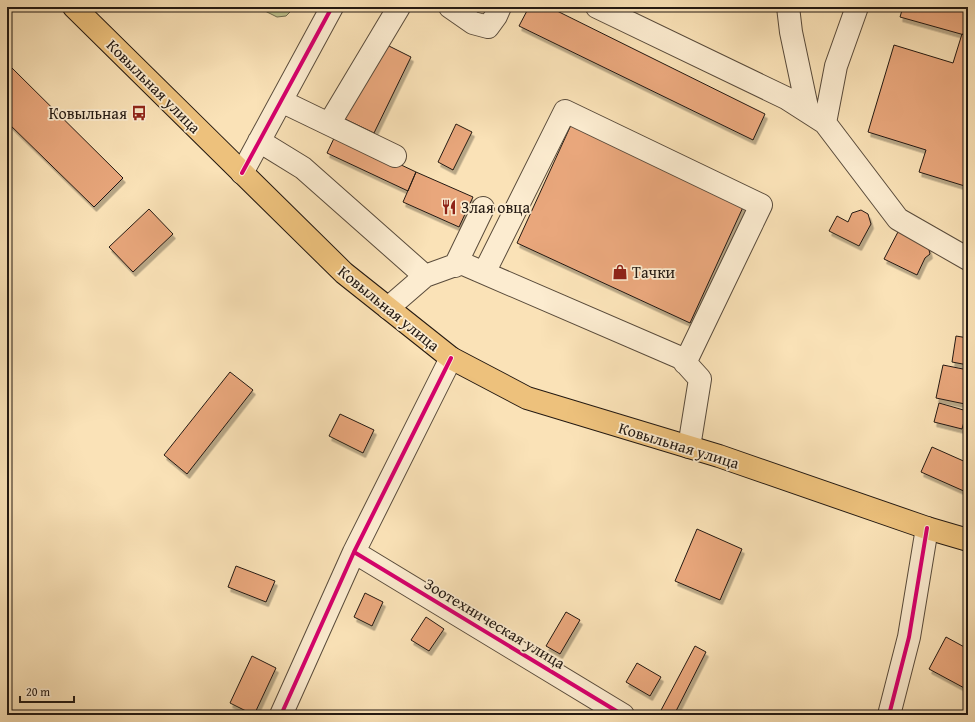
<svg xmlns="http://www.w3.org/2000/svg" width="975" height="722" font-family="'Gentium Book Plus',serif">
<defs>
<filter id="shadow"><feDropShadow dx="2.5" dy="4.5" stdDeviation="0" flood-color="#0004"/></filter>
</defs>
<rect width="100%" height="100%" fill="#fae2b7"/>
<filter id="stains"><feTurbulence type="fractalNoise" baseFrequency=".005" numOctaves="4"/><feColorMatrix values="0 0 0 0 .2 0 0 0 0 .09 0 0 0 0 .02 0 0 0 .5 -.17"/></filter>
<radialGradient id="worn" r=".72"><stop offset=".6" stop-color="#630" stop-opacity="0"/><stop offset="1" stop-color="#630" stop-opacity=".3"/></radialGradient>
<path fill="#bfc38d" stroke="#716e50" d="M257 7H295L286 16 277 17Z"/>
<path fill="#e9a77b" stroke="#231912" filter="url(#shadow)" d="M529 7H549L765 114 753 140 519 26Z
M903 7H968V36L900 17Z
M962 34 968 36V187L919 172 926 150 868 132 894 45 953 63Z
M383 43 411 57 374 133 345 119Z
M12 68 123 178 94 207 7 122V73Z
M456 124 472 132 453 170 438 162Z
M571 125 744 205 690 323 517 243Z
M336 134 416 172 408 191 327 153Z
M416 172 473 197 459 227 403 202Z
M149 209 173 234 133 272 109 247Z
M861 210 868 214 871 224 859 246 829 231 837 216 848 222 852 213Z
M900 228 927 242 930 254 925 258 917 275 884 259Z
M956 336 968 338V365L952 362Z
M943 365 968 370V386L965 404 936 398Z
M230 372 253 390 187 474 164 455Z
M939 403 967 411 962 429 934 422Z
M340 414 374 430 363 453 329 436Z
M932 447 968 463V488L966 492 921 472Z
M697 529 742 549 720 600 675 581Z
M236 566 275 581 266 602 228 587Z
M365 593 383 602 372 626 354 617Z
M566 612 580 620 560 654 546 646Z
M426 617 444 629 429 651 411 640Z
M946 637 968 649V690L929 669Z
M695 646 706 652 674 715H662L659 714Z
M252 656 276 668 254 715 230 703Z
M637 663 661 677 650 696 626 682Z"/>
<g fill="none" stroke-linecap="round" stroke-linejoin="round">
<g stroke="#594b3b" stroke-width="24">
<path id="minor" d="M450 7 473 23 488 27 496 16 500 7
M597 7 786 98 825 123 898 219 968 259
M788 7 791 32 808 112
M281 101 395 156
M825 123 836 66 857 7
M329 124 399 7
M259 141 303 168 425 276
M242 173 332 7
M455 266 483 208
M484 273 565 111 761 205 685 363
M388 308 425 276 461 263 681 358 700 379 689 447
M354 552 623 715
M281 715 354 552 451 358
M889 715 909 637 927 528"/>
</g>
<g stroke="#231912" stroke-width="24">
<path id="major" d="M74 7 344 273 451 358 527 398 719 456 927 528 968 540"/>
</g>
<use href="#minor" stroke="#fcecd0" stroke-width="22"/>
<use href="#major" stroke="#edc17c" stroke-width="22"/>
<g stroke="#fcecd0" stroke-width="6">
<path id="cycleway" d="M242 173 332 7
M354 552 623 715
M281 715 354 552 451 358
M889 715 909 637 927 528"/>
</g>
<use href="#cycleway" stroke="#d6006c" stroke-width="4"/>
</g>
<defs>
<g id="bus-bare" transform="scale(1.2)"><path d="M-5-6H5V4H4V6H2V4H-2V6H-4V4H-5ZM-3.5-4V0h7V-4ZM-3.5 1.2v1.5H-2V1.2ZM2 1.2v1.5H3.5V1.2Z" fill="#8f2418" stroke="#fcecd0" stroke-width="2.5" paint-order="stroke"/></g>
<g id="restaurant-bare" transform="scale(1.2)"><path d="M-5-6h1v4h1v-4h1v4h1v-4h1v5L-1.5 .5V6h-2V.5L-5-1ZM5-6V6H3V1.5H1.5Q1.5-4 5-6Z" fill="#8f2418" stroke="#fcecd0" stroke-width="2.5" paint-order="stroke"/></g>
<g id="shop-bare" transform="scale(1.2)"><path d="M-5-2.5h2.3a2.7 3.5 0 0 1 5.4 0H5L5.5 6h-11ZM-1.5-2.5h3a1.5 2.3 0 0 0-3 0Z" fill="#8f2418" stroke="#fcecd0" stroke-width="2.5" paint-order="stroke"/></g>
</defs>
<g fill-rule="evenodd">
<use href="#bus-bare" x="139" y="113"/>
<use href="#restaurant-bare" x="449" y="207"/>
<use href="#shop-bare" x="620" y="272"/>
</g>
<g text-anchor="middle" stroke-width="3.5" stroke-linejoin="round" paint-order="stroke">
<g font-size="16" fill="#231912" stroke="#fcecd0">
<text transform="translate(154 86) rotate(45)" y="6">Ковыльная улица</text>
<text transform="translate(389 308) rotate(39)" y="6">Ковыльная улица</text>
<text transform="translate(679 445) rotate(17)" y="6">Ковыльная улица</text>
<text transform="translate(495 623) rotate(31)" y="6">Зоотехническая улица</text>
</g>
<g font-size="16" fill="#231912" stroke="#fcecd0" text-anchor="start">
<text x="127" y="119" text-anchor="end">Ковыльная</text>
<text x="461" y="213">Злая овца</text>
<text x="632" y="278">Тачки</text>
</g>
</g>
<rect width="975" height="722" fill="none" stroke="#fae2b7" stroke-width="24"/>
<rect x="8" y="8" width="959" height="706" fill="none" stroke="#231912" stroke-width="2"/>
<rect x="12" y="12" width="951" height="698" fill="none" stroke="#231912"/>
<path d="M20 696v6h54v-6" fill="none" stroke="#231912" stroke-width="2"/>
<text x="26" y="696" font-size="12" fill="#231912" stroke="#fcecd0" stroke-width="3" paint-order="stroke">20 m</text>
<rect width="100%" height="100%" filter="url(#stains)"/>
<rect width="100%" height="100%" fill="url(#worn)"/>
</svg>
